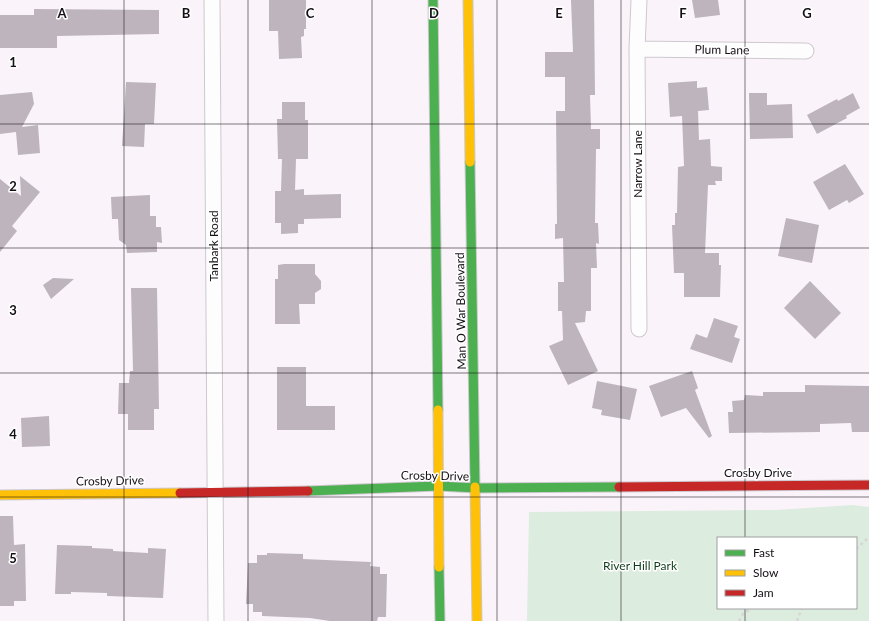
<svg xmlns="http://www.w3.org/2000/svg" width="869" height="621" font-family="Lato,sans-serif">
<rect width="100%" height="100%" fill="#faf4fa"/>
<path fill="#dcecde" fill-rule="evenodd" d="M853 505 869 507V621H527L529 512 776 510ZM718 538H856V608H718Z"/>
<path fill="#bdb4be" d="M269 0H306V29H304V36L301 37 302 58 279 59 278 31H269Z
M571 0H594L595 95H590L591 129H600V149H596L595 223H598L599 244 596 243 597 268H591V311H586L585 322 575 323 598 371 568 385 549 346 563 340 562 311H558V282H564L563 238 555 239V224H557L556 111H565V77H545V52H573Z
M692 0H718L720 15 695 18Z
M34 9 159 10V34L57 36V48H0V15H34Z
M697 81V88L707 87 709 110 698 111 699 140 710 139 711 166 722 167V181H715L716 185H708L705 253H719V265H721L720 297H684V273H674L672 225H675V213H677L678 167 684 166 682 116 670 117 668 83Z
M126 82 156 83 154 124H145L144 147 122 146Z
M32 92 34 104 22 127 38 125 40 153 18 155 16 132 0 134V95Z
M749 93H767V105L792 104 793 138 750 139Z
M853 93 860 108 846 116 847 118 817 134 807 115 837 99 838 101Z
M282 102H305V120H308V159H296L295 190 304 189V195L341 194V218L304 219V224H298V233L281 234V223H275V191H281L282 159H278L277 119H282Z
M845 164 864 194 849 203 847 200 829 210 813 182Z
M20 176 40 192 12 226 17 231 0 252V179L21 196Z
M150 195V216H156V227H161L162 243 157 242V252L127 253 126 245 119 240 118 219H112L111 197Z
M786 218 819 225 812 263 778 256Z
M284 264H315V274L321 281V289L315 293V304H299L300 324H275V279H278V265Z
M53 278 74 279 51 299 43 285Z
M810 281 841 313 815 339 784 308Z
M131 288H157L159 409H154V430H128V414H118L119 383H129L130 371H133Z
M714 318 738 326 734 337 740 339 732 363 690 349 696 334 707 338Z
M277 367H306V406H335V430H277Z
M692 371 698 388 695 390 712 436 709 438 686 408 661 417 649 386Z
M597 381 637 389 630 420 601 415 602 410 592 408Z
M805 385 869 386V432H852L851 423 820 424V432L729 433 728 412H733L732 401 744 400 745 395 763 396V392H805Z
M49 416 50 446 22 447 21 418Z
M0 516H13L14 545 25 544 26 601H14V606H0Z
M57 545 92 546V548L113 549V551L148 553V548L166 549 163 598 107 596V593L71 592V594H55Z
M267 553 303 554V559L371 562 370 566 380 567V574H387L386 617H378L377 621H330L310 618 262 616V612H253V604H246L248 563H257V555H267Z"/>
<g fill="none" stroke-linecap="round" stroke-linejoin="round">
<g stroke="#cdc8ce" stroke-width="17">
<path id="street" d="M212 0 216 621
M639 0 637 49 639 329
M637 49 806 51"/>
</g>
<g stroke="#cdc8ce" stroke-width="11">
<path id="fast" d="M433 0 438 410
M470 162 475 487
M308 491 438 486 476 488 619 487
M439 567 440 621"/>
</g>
<g stroke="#cdc8ce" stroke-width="11">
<path id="slow" d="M468 0 470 162
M438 410 439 567
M475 487 477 621
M0 495 180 493"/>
</g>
<g stroke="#cdc8ce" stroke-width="11">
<path id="jam" d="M619 487 869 485
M180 493 308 491"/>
</g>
<path stroke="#d7d5d7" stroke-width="2.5" stroke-dasharray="3 3" stroke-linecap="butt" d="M856 549 869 537
M739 621 743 614 752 608
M797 621 802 608"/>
<use href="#street" stroke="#fefdfe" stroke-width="15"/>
<use href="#fast" stroke="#4caf50" stroke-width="9"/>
<use href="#slow" stroke="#ffc107" stroke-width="9"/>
<use href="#jam" stroke="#c62828" stroke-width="9"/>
</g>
<path fill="none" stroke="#150f16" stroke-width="1" stroke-opacity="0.55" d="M124 0V621M248 0V621M372 0V621M497 0V621M621 0V621M745 0V538M0 124H869M0 248H869M0 373H869M0 497H869M745 608V621"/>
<g text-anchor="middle" stroke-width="3" stroke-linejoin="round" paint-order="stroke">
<g font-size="12" fill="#150f16" stroke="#fff">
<text transform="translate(722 50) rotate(1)" y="4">Plum Lane</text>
<text transform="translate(638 164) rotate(-90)" y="4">Narrow Lane</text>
<text transform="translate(214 246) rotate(-90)" y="4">Tanbark Road</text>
<text transform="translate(461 311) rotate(-91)" y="4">Man O War Boulevard</text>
<text x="758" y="477">Crosby Drive</text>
<text transform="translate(435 476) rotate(1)" y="4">Crosby Drive</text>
<text transform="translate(110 481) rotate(-1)" y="4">Crosby Drive</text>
</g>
<g font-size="12" fill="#0f3e1b" stroke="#fff">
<text x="640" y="570">River Hill Park</text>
</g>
</g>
<g font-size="13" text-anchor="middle" font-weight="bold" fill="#150f16" stroke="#fff" stroke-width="3" stroke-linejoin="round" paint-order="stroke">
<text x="62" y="18">A</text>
<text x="186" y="18">B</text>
<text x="310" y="18">C</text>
<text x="434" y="18">D</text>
<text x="559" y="18">E</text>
<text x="683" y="18">F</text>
<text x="807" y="18">G</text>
<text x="13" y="67">1</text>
<text x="13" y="191">2</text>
<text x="13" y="315">3</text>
<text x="13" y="439">4</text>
<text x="13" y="563">5</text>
</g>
<rect x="717" y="537" width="140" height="72" fill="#ffffff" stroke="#a19fa2"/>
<rect x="725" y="550" width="20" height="6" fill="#4caf50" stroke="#a19fa2"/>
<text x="753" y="557" font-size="12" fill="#150f16">Fast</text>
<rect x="725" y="570" width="20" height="6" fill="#ffc107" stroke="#a19fa2"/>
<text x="753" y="577" font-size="12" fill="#150f16">Slow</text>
<rect x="725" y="590" width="20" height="6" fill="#c62828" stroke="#a19fa2"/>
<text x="753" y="597" font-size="12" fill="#150f16">Jam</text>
</svg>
